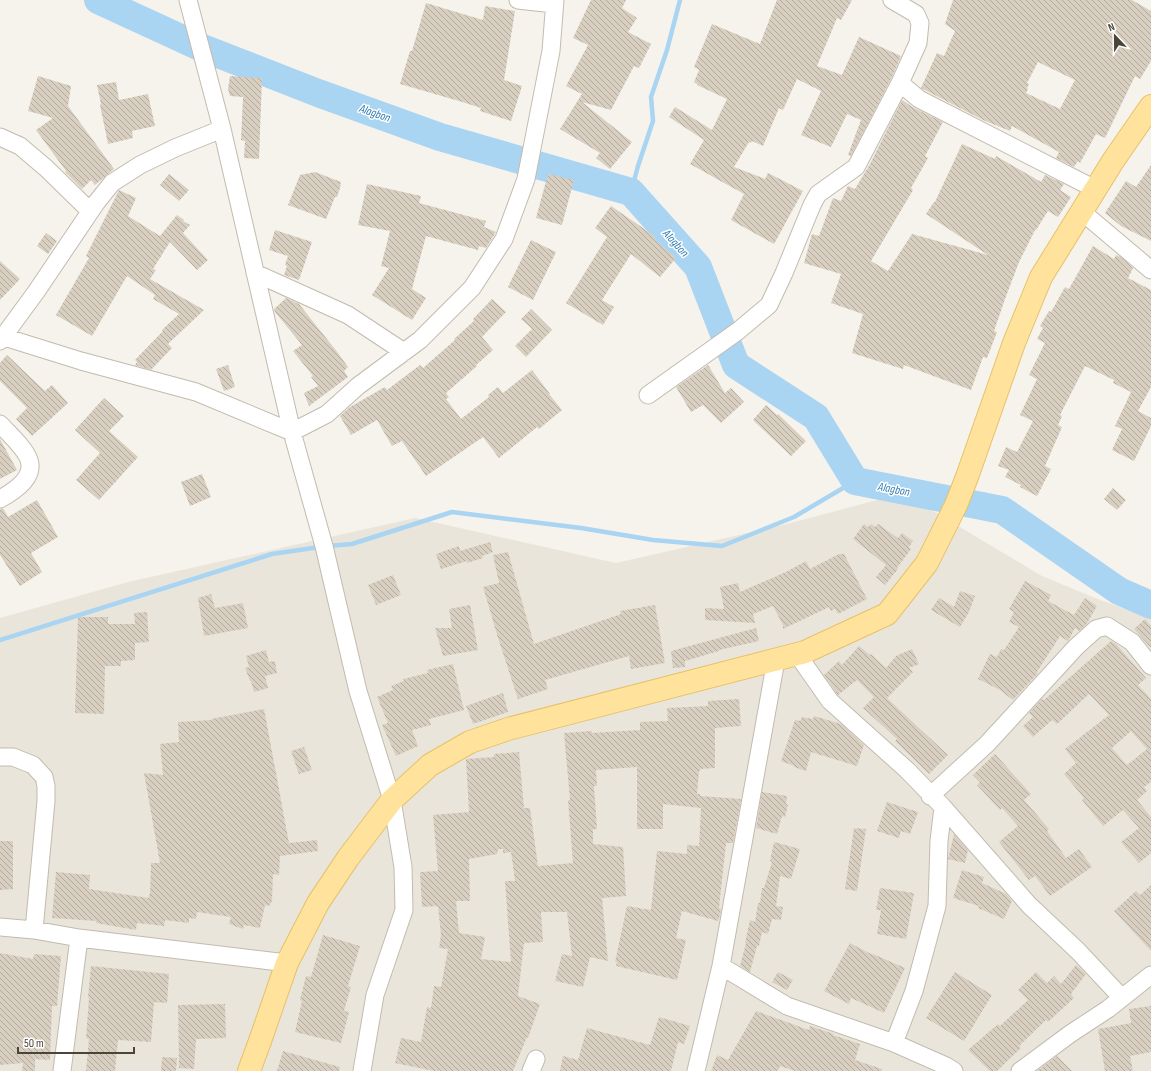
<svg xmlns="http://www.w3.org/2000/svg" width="1151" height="1071" font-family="'Sofia Sans Condensed',sans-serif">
<defs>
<pattern id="building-back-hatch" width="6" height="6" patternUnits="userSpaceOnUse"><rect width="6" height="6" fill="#d8cfc1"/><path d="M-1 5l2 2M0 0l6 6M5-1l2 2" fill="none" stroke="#b1aa9e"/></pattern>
</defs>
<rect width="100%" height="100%" fill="#f6f3ec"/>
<path fill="#eae5da" d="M896 495 923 505 1042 576 1100 600 1151 618V1071H0V618L128 582 415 518 616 563 787 524Z"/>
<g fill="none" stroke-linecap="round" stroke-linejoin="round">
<path stroke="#a9d4f2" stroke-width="4.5" d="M631 192 638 166 653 121 651 97 667 50 680 0
M328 546 352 544 452 512 581 528 653 540 722 546 794 517 855 481
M0 640 272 554 320 547"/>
<path stroke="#a9d4f2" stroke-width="28" d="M98 0 200 47 318 93 440 137 631 192 698 267 736 365 816 417 855 481 1002 510 1119 591 1151 605"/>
</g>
<path fill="url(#building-back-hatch)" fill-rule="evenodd" d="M591 0H626L622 8 637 18 628 32 651 44 639 68 634 66 611 110 582 102 632 142 610 169 596 158 600 153 560 129 582 94 566 86 588 45 573 38Z
M777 0H852L841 20 837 18 817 66 842 75 859 37 901 56 891 79 851 156 848 155 861 120 847 114 831 147 801 135 821 91 797 79 783 110 779 108 763 146 752 141 751 143 749 142 734 167 765 179 768 173 803 191 774 244 731 220 744 194 690 164 704 140 669 117 675 107 712 130 727 99 697 85V84L694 82 699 70 694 67 712 24 760 44Z
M953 0H1132L1151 11V61L1140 79 1135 76 1105 138 1096 134 1080 163 1078 161 1074 167 1056 158 1059 152 1012 126 1010 131 983 120 921 88 937 53 944 56 955 31 945 24ZM1038 62 1075 80 1060 109 1026 93 1028 89 1027 88 1029 84 1027 83Z
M426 3 483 20 485 6 515 11 504 80 522 86 511 121 480 111 481 108 459 101 400 84 410 51H412Z
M38 76 71 86 68 106 114 169 95 185 91 180 82 189 65 172 66 171 36 130 53 118 28 111Z
M230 76 262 78 259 159 244 158 245 141 241 140 243 97 230 96 228 89Z
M116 82 119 100 148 94 155 126 132 131 133 138 108 144 100 105 101 104 97 85Z
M902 100 914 108 943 122 925 156 928 158 911 188 913 190 871 261 888 271 912 234 988 255 926 214 934 202H935L962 144 995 159 996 156 1041 182 1045 175 1064 184 1060 190 1071 197 1058 217 1048 211 1036 230H1035L1019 262 1005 299 994 331 997 332 987 358 983 357 971 390 904 365 903 369 852 353 863 314 831 303 841 274 804 263 812 234 819 236 833 198 841 201 848 186 855 189 870 164Z
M1151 165V241L1121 226 1105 213 1126 181 1136 187Z
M315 172 341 182 340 185H341L337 197H335L326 219 288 205 300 175Z
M169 174 189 190 179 201 160 185Z
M548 174 574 180 562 225 536 218Z
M367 184 421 196 419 203 486 221 484 227 496 232 486 248 479 246 478 250 426 236 412 289 426 298 412 320 372 295 389 268 381 266 390 231 358 225Z
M119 190 136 198 128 216 160 236 177 215 184 220 183 221 190 225 183 233 208 260 197 270 170 242 153 269 156 270 150 279 204 310 168 344 172 348 151 370 135 365 137 362 135 360 163 331 162 330 179 314 153 299 155 295 127 276 92 336 56 315 89 258 86 256Z
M611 206 656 237 654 239 676 258 660 277 631 254 602 300 614 307 603 325 566 303 607 237 595 228Z
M275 230 312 242 299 280 284 275 287 266 285 265 288 256 269 250Z
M46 233 57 241 48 254 37 246Z
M531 240 556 252 533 300 508 287Z
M1093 246 1114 259 1116 255 1121 257 1133 268 1128 278 1151 290V387L1138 411 1151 418V426L1134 461 1112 450 1122 429 1115 426 1131 392 1113 383 1114 380 1085 366 1060 415 1062 416 1058 425 1062 427 1045 466 1051 469 1037 496 1020 487 1021 485 1005 477 1009 470 998 466 1006 447 1017 452 1033 421 1020 415 1037 379 1029 375 1045 343 1037 339 1043 328 1040 326 1049 311 1051 312 1065 287 1069 289Z
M0 261 20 279 0 300Z
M286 298 299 304 338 353 348 367 344 371 348 377 309 406 304 393 318 386 311 377 313 376 293 351 302 345 275 312 274 309Z
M492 299 506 312 482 337 493 350 476 365 477 366 446 393 449 397 446 399 461 419 489 397 488 395 498 387 503 393 532 370 550 394H549L562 410 539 429 537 427 499 458 483 437 426 476 402 441 392 446 377 420 351 435 340 416 350 407 385 387 387 390 420 365 423 368 455 340 454 339 474 321 473 319Z
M531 309 552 330 526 357 515 346 532 329 521 319Z
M7 355 45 391 52 385 68 403 32 436 16 419 27 408 0 381V363Z
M228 365 235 387 224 391 216 369Z
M708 365 725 393 731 388 744 402 721 423 703 405 691 412 676 387Z
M104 398 124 416 109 431 138 457 99 500 76 480 100 453 75 430Z
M766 405 777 415 778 414 806 441 791 456 753 420Z
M0 439 17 470 0 479Z
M202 474 211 497 190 506 181 482Z
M1113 488 1126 500 1117 510 1104 499Z
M37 500 58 537 31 553 42 572 20 586 0 555V509L3 508 8 517Z
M864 524 868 527 871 524 875 527 878 524 898 538 902 533 913 541 909 547 911 549 897 568 898 569 885 585 876 577 886 565 853 539Z
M490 542 493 552 482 556 483 558 467 563V561L441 569 436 554 459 546 460 551Z
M508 552 534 644 621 614 620 611 655 605 665 663 631 669 629 656 545 680 548 689 518 699 498 638 483 587 499 583 493 555Z
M839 554H844L867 599 838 614 835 609 831 611 829 607 783 629V625L773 606 753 614 755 623 705 620V608L724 609 720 587 738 583 740 592 786 572 806 561 810 569Z
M393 575 401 595 376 605 368 585Z
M1025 581 1051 595 1048 601 1074 615 1085 598 1097 606 1086 625 1079 631 1075 628 1068 641 1060 636 1037 672 1038 673 1013 700 1000 690 978 679 990 654 997 657 1001 649 1004 650 1019 627 1009 622 1014 612 1009 609Z
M960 591 975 596 969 612 960 627 931 610 939 598 954 607Z
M211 594 215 608 243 603 248 628 204 636 198 598Z
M470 605 478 650 443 656 435 628H452L449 609Z
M147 612 149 642 135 643V660L121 661V666H105L104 714 75 713 78 617H108V624H135L134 613Z
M1145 619 1151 626V648L1134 629Z
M756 628 759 641 719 650V651L685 661V667L673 668 671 651Z
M1111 641 1116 644 1146 678 1138 685 1151 699V782L1144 787 1147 791 1137 800 1151 817V853L1139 863 1121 842 1139 828 1123 810 1103 826 1082 800 1084 798 1064 774 1076 763 1065 749 1109 715 1089 694 1057 724 1052 720 1033 737 1023 726 1033 717 1029 713 1035 706 1042 699 1044 700ZM1131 731 1147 749 1127 765 1112 748Z
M859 646 870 655 871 654 886 668 896 656 912 649 919 664 909 668 913 672 887 698 948 755 929 774 895 741 897 739 863 708 874 697 857 680 838 695 824 675 839 661 842 665Z
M266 650 269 662 275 661 277 673 265 676 268 688 254 692 251 681H250L245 668 249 667 246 656Z
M453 664 464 710 429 719 431 725 412 730 418 746 396 756 382 725 388 723 377 697 393 690 391 686 404 681 403 679 428 673 427 670Z
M503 693 508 712 473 724 466 706Z
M739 699 741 726 715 728V768L700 769 701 771H699L697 794H700V796L741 799 733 843H726L719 908 721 909 720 915 718 921 682 911 676 938 686 940 677 980 616 966 617 962H615L627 906 651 910 657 851 687 854V845L699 846 701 808 663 804V829H637V767L596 770 597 786H594L597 829H593V844L623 847 626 896 602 898 608 961 590 957 583 987 555 981 562 954 572 956 567 912H541L543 942 524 943 518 996 540 1004 528 1038 527 1037 513 1071H434L395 1063 401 1038 421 1042 427 1007 431 1008 434 986 441 987 448 949 439 948 441 935 438 906 422 907 420 872 438 871 433 815 469 812 466 759 494 757V754L519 752 524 808H530L538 866 573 863 568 800H570L564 733 592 731V733L640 730V722L668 721 667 708 708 706V701ZM498 849H503V853L511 852 515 881H505L511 962 481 959 485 937 459 933 456 901H470L469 859 497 854Z
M264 709 289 843 317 840 318 851 280 856 279 875 273 874 272 901 269 906 265 905 260 928 244 925 243 929 229 924 231 917 197 912 196 919 189 918V923L165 920 164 926 137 923 136 930 96 923V921L52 918 56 872 90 875 89 889 149 898V894H150L151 863H160L144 773 163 775 160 744 179 742 178 722 212 720 211 719Z
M814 716 841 724 864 745 857 766 811 752 806 771 794 767V766L781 761 795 720 800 721 802 717 813 719Z
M304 747 312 770 299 774 291 751Z
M995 754 1031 794 1024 800 1049 829 1047 831 1066 858 1079 849 1092 867 1050 896 1035 876 1029 880 999 842 1018 826 1002 808 1000 810 977 785 980 782 973 775Z
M762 792 787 796 786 804 788 805 785 817 782 816 777 834 756 828Z
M887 802 918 812 910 834 901 831 899 838 877 831Z
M854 828 866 829 857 891 845 889Z
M954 834 968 850 965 863 948 859Z
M0 841H13V889L0 890Z
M774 842 800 849 791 879 780 876 776 906 783 907 781 920 772 919 768 934 762 932 759 946H757L750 972 740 966 746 943H745L750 920 755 922 758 903H760L762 888H764L772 862 770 861Z
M962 870 984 877 982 883 1006 894 1012 901 1004 919 978 908 979 906 953 898Z
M1151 885V951L1114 911 1136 891 1140 895Z
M880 888 914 893 906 939 877 934 881 910H876Z
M323 935 360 946 348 986 351 987 344 1011 349 1012 341 1043 295 1032 302 1001 300 1000 306 976 311 977Z
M850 943 873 955V954L905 968 884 1013 851 998 849 1004 824 991Z
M0 953 33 959 34 954 61 956 57 1006H52L50 1060 35 1059V1071H22L23 1063 0 1065Z
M1076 965 1086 974 1071 994 1074 998 1048 1022 1046 1020 1019 1046 1021 1048 997 1071H990L968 1050 998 1024 1000 1026 1028 1000 1018 990 1036 972 1047 983 1054 976 1061 984Z
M91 966 169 974 167 1003 154 1002 151 1042 118 1040 115 1071H86L89 1039 86 1038 89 998 88 997Z
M778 972 793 980 787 990 772 982Z
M955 972 992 995 964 1041 926 1018Z
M225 1004 226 1038 196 1039 194 1069 179 1068 178 1005Z
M1151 1006V1052L1130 1056 1133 1071H1105L1098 1029 1131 1023 1129 1009Z
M756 1011 809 1030 810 1026 834 1034 833 1035 860 1044 855 1060 882 1069V1071H795L780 1066 778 1071H711L717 1055 728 1060Z
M659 1017 690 1026 684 1044 678 1042 671 1071H560L563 1056 578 1060 587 1028 650 1045Z
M283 1051 340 1067 339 1071H277Z
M1057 1056 1072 1071H1037Z
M162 1057 177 1058 176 1071H161Z"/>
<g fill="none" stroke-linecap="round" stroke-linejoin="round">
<g stroke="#c2bbae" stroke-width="19">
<path id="minor" d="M188 0 222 129 292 432 324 546 358 691 392 800 403 867 404 910 375 995 362 1071
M518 0 554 4
M900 83 919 99 1095 189
M0 137 20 146 46 168 90 211
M1081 211 1151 270
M255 273 348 315 404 352
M4 337 81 361 196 392 292 432 327 414 358 386 420 340 472 288 504 239 526 179 551 51 555 0
M0 341 36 292 96 203 112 183 140 165 175 148 222 129
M648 395 738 331 769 305 784 273 812 205 818 194 856 167 900 83 918 43 920 23 916 14 892 0
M0 424C9 434 25 448 29 460 35 478 13 492 0 499
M797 654 830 701 907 770 943 807 1029 905 1078 951 1122 998
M0 757H13L33 765 44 777 46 786V801L34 930
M930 796 987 744 1076 647 1096 629 1107 626 1132 642 1151 666
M0 927 34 930 79 938 287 963
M721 966 787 1006 894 1043 946 1066 954 1071
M894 1043 914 991 937 906 939 841 943 807
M62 1071 79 938
M531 1071 536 1059
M696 1071 721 966 776 660
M1020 1071 1070 1034 1108 1009 1151 975"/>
</g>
<g stroke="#e6c16a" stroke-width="24">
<path id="major" d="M249 1071 260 1041 287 963 318 903 348 858 392 800 430 765 470 742 508 729 805 652 887 614 927 563 956 505 967 477 1014 343 1041 277 1113 161 1151 106"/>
</g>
<use href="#minor" stroke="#fff" stroke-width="17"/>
<use href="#major" stroke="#ffe39c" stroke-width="22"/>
</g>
<g text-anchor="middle" stroke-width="3" stroke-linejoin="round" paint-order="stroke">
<g font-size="12" font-style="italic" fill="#2e7ab2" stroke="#fff">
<text transform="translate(375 113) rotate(19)" y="4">Alagbon</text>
<text transform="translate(676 243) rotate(48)" y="4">Alagbon</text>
<text transform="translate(894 489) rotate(11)" y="4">Alagbon</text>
</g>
</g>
<g transform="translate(1115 36) rotate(338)" stroke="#ffffff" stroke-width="3" paint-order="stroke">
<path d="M0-3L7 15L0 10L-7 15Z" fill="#4b4439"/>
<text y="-6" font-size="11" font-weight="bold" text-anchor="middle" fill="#4b4439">N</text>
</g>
<path d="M18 1047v6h116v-6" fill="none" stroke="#4b4439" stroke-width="2"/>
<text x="24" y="1047" font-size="12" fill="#4b4439" stroke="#ffffff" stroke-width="3" paint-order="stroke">50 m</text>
</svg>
